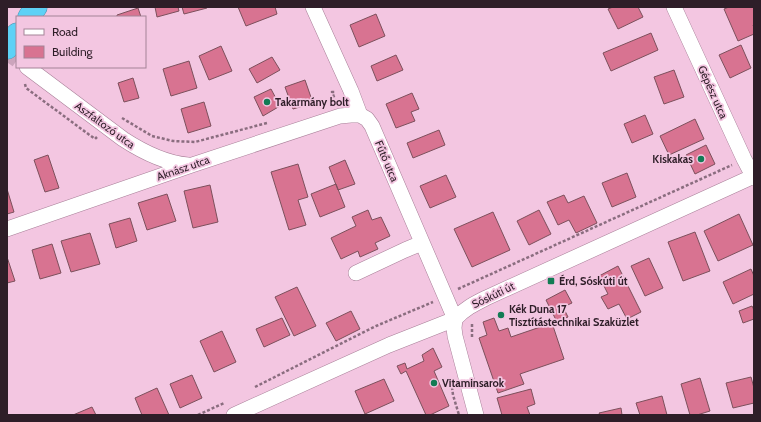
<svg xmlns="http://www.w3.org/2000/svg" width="761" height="422" font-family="Cabin,sans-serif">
<rect width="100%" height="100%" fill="#f3c6e1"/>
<path fill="#d87391" stroke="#7c505c" d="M155 7H178L179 11 157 17Z
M182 7H207V8L184 14Z
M238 7H275L277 14 246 26Z
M613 7H638L643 17 618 29 608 9Z
M729 7H754V24L753 25 754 28V34L738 41 724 9Z
M138 8 141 17H117V15Z
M376 14 385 36 359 47 350 25Z
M651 33 658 50 611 71 603 53Z
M741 45 751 68 730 78 719 55Z
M221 46 232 71 209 80 199 56Z
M396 55 403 70 377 81 371 66Z
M272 57 280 70 257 83 249 69Z
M189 61 197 88 171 96 163 69Z
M674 70 684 97 664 104 654 77Z
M133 78 139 98 124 102 118 83Z
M305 80 313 103 293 109 285 87Z
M271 89 280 106 263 116 254 97Z
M412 93 419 109 411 112 415 121 396 128 386 104Z
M204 102 211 126 188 133 181 109Z
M645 115 653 134 632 143 624 124Z
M695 119 704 139 669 155 660 136Z
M439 130 445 145 413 158 407 143Z
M706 145 715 164 695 174 686 155Z
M48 155 59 188 45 192 34 160Z
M345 160 355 184 338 190 329 167Z
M298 164 308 197 298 200 306 225 289 230 271 172Z
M627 173 636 197 612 207 602 183Z
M446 175 456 197 430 208 420 186Z
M336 184 345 207 320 217 311 194Z
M210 185 218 222 193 228 184 191Z
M7 189 14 212 7 214Z
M167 194 176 221 147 230 138 203Z
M564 195 568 203 584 196 597 223 576 233 569 220 558 225 547 202Z
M368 210 372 220 381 217 390 236 375 243 378 249 360 257 358 251 341 259 331 238 356 226 352 217Z
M539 210 551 234 529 245 517 221Z
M493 212 510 250 472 267 454 229Z
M739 214 753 245 718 261 704 231Z
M130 218 137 241 116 248 109 224Z
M695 232 710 271 683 281 668 242Z
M90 233 100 264 71 272 61 241Z
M52 244 61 273 40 279 32 250Z
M7 257 15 281 7 283Z
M649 258 663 288 645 296 631 266Z
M618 266 641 312 627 319 619 304 608 309 601 297 608 294 599 276Z
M751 269 754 276V294L733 304 723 282Z
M297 287 316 326 294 336 275 297Z
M565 290 572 303 563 307 568 317 557 322 546 300Z
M752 306 754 310V319L743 323 739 311Z
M351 311 360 329 336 341 326 323Z
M282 318 290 335 264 347 256 329Z
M494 318 499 331 508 328 511 337 552 323 564 359 520 374 524 384 498 393 479 338 487 335 483 322Z
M222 331 236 362 214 372 200 341Z
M433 348 442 367 434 371 449 406 430 415H426L406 371 401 374 397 366 405 363 407 369 424 361 422 355Z
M192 375 202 398 180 408 170 384Z
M751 377 754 388V403L733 408 726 383Z
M700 378 710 411 697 415H690L681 384Z
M384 379 394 401 365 414 355 391Z
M157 388 169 415H142L135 398Z
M531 389 535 404 527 407 530 415H502L497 398Z
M662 396 667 415H640L636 403Z
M92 407 96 415H73Z
M621 408 622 415H600L599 413Z"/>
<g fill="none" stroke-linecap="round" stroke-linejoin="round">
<path stroke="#cca4bc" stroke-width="15" stroke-dasharray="15 8" stroke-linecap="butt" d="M7 53 17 60"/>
<g stroke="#a87f98" stroke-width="16">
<path id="minor" d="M313 7 351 91 360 115 367 119 372 126 455 319 454 328 455 336 476 415
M674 7 744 159 754 178
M27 67 123 139C143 152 164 163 188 165
M7 229 192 165 340 116 351 115H360
M356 273 405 250 422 243
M234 415 389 345 455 319C464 309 474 304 486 298L754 176"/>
</g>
<g stroke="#4d92ae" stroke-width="23">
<path id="highway" d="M29 17 36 7
M7 48 17 34"/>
</g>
<path stroke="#8a6d7f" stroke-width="2.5" stroke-dasharray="3 2" stroke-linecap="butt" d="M25 84 26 88 95 139 97 137
M336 102 332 92H336
M122 118 152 136 173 141 195 142 267 123
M458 289 732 165
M472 324V339
M255 387 376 326 433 302
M452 387 453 395 459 415
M198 415 224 403"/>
<use href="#minor" stroke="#fff" stroke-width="15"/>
<use href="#highway" stroke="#5ed1f6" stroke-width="22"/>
</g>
<g fill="#127b54" stroke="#f3c6e1" stroke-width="1.5">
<circle cx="267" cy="102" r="4"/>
<circle cx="701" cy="159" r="4"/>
<rect x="547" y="277" width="8" height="8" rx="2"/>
<circle cx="501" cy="315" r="4"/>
<circle cx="434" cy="383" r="4"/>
</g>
<g text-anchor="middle" stroke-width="3.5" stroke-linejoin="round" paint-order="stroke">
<g font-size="11" fill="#2e1e28" stroke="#f3c6e1">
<text transform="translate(713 92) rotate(66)" y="4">Gépész utca</text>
<text transform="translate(105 125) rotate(36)" y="4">Aszfaltozó utca</text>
<text transform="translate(387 161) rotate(67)" y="4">Fűtő utca</text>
<text transform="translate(183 168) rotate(-19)" y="4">Aknász utca</text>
<text transform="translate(493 295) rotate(-26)" y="4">Sóskúti út</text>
</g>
<g font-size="11" font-weight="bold" fill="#2e1e28" stroke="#f3c6e1" text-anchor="start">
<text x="275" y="106">Takarmány bolt</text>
<text x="693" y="163" text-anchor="end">Kiskakas</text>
<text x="559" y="285">Érd, Sóskúti út</text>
<text x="509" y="313">Kék Duna 17<tspan x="509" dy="13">Tisztítástechnikai Szaküzlet</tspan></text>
<text x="442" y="387">Vitaminsarok</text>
</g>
</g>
<rect width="761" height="422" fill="none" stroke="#2e1e28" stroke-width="16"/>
<rect x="16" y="16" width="130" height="52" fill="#f3c6e1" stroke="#a48397"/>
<rect x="24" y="29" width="20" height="6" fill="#ffffff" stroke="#a48397"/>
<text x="52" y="36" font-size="12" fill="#2e1e28">Road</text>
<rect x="24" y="46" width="20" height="12" fill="#d87391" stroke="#a48397"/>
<text x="52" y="56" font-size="12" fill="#2e1e28">Building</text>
</svg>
